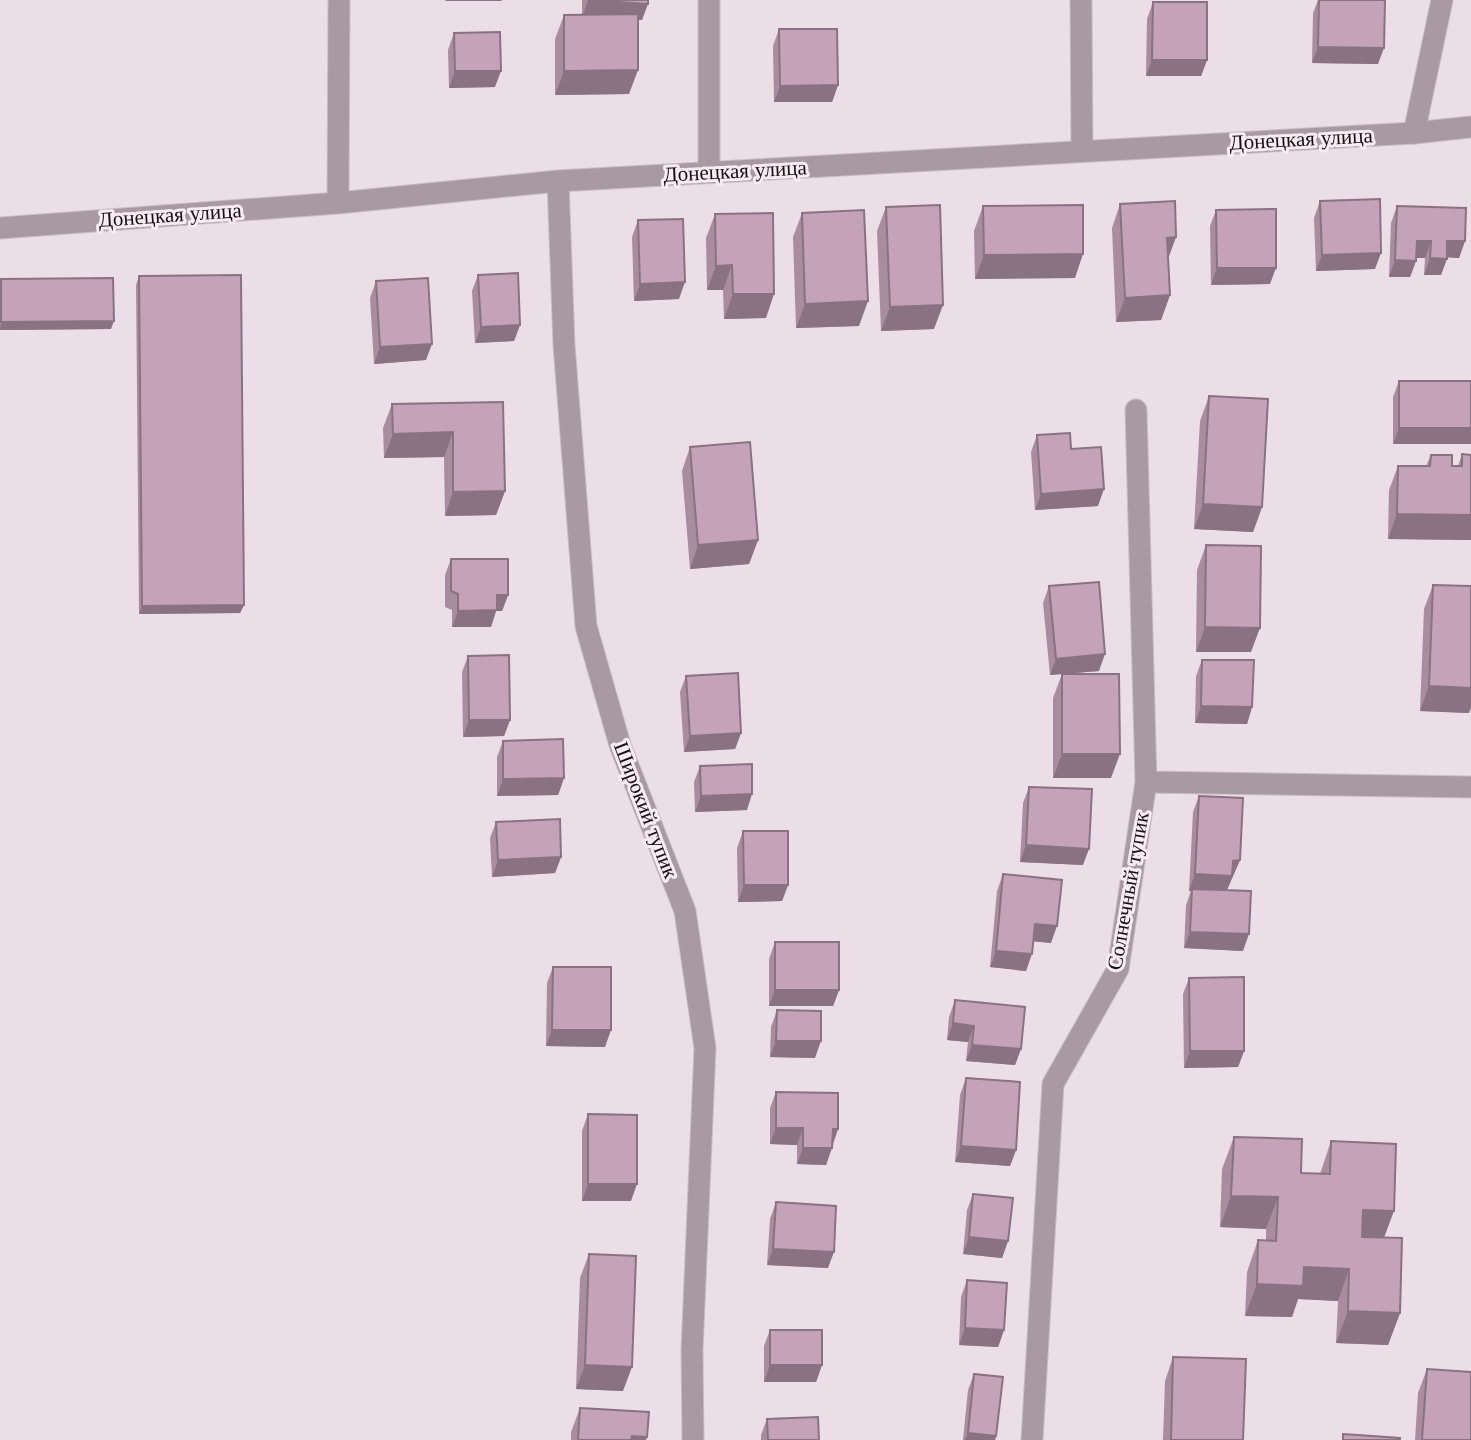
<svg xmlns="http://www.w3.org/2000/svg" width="1471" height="1440" font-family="'Libre Baskerville',serif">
<rect width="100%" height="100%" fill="#ecdee6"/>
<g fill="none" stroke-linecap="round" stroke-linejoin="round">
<g stroke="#c9bdc4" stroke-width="23">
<path id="minor" d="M709 0V172
M1081 0 1082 150
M558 181 564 345 586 626 620 745 685 911 705 1048 692 1350 693 1440
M338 203 339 0
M0 228 338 203 558 181 1414 133
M1146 782 1471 787
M1032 1440 1053 1084 1118 969 1146 782 1136 410"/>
</g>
<g stroke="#c9bdc4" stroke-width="23">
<path id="tertiary" d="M1442 0 1414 133 1471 127"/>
</g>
<use href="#minor" stroke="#a899a2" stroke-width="21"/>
<use href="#tertiary" stroke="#a899a2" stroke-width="21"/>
</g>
<path fill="#a98c9e" d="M582 0H648L642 20H638L629 94 555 95V39L564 15H582Z
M1318 0H1385L1378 64 1312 63 1313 13Z
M1153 2 1207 60 1201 76H1146L1147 19Z
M779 29 838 85 832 102H774L773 46Z
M454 33 495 87 449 88 448 50Z
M1320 201 1375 269 1316 271 1314 218Z
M1120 204 1176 237 1168 259 1170 295 1161 320 1116 322 1112 228Z
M983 206 1075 278 975 279 974 231Z
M1397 206 1465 241 1459 258 1447 257 1441 275H1424L1425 258H1417L1410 277H1389L1391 223Z
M886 207 934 329 881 331 877 231Z
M1216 210 1270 284 1211 285 1210 226Z
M802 213 859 326 796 328 793 237Z
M715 214 766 318 724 319 723 290H707L706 238Z
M638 220 679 299 634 301 632 237Z
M478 275 520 325 514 341 475 343 472 291Z
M139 276 244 605 240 613 139 614 136 285Z
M1 279 111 329 0 330Z
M376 281 426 360 374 364 370 298Z
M1399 381H1471L1393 444V397Z
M1209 396 1262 507 1253 532 1194 529 1200 421Z
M503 402 505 491 496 515 445 516 444 457 384 458 383 428 392 404Z
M1037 435 1071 449 1098 506 1035 510 1031 452Z
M690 447 758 540 749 564 690 569 682 471Z
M1462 454 1471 540 1388 539 1389 490 1398 466H1426L1431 455 1452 466H1458Z
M1206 545 1251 652H1196L1197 570Z
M451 559 508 595 502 611H496L491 627H452V610L445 607V575Z
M1433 585 1469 713 1420 711 1424 609Z
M1049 586 1099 671 1063 674 1111 778H1053V698L1062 674 1050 675 1043 603Z
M468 656 510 720 504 736 463 737 462 672Z
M1202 660 1252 707 1247 724 1195 723 1196 676Z
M686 676 741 733 735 749 684 752 680 692Z
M503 741 564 778 558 795 497 796V757Z
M700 766 747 810 695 812 694 782Z
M1029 787 1083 865 1020 862 1023 803Z
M1199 796 1240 860 1227 890 1243 951 1184 948 1186 905 1191 891H1189L1193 812Z
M496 822 561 857 555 873 492 877 490 838Z
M743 831 788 885 782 901 738 902 737 848Z
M1003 874 1051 943 1034 941 1026 971 990 967 997 891Z
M775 942 839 990 833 1006H769V959Z
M553 967 605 1047 546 1046 547 983Z
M1189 978 1244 1051 1238 1067 1184 1068 1183 994Z
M955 1000 1021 1049 1015 1065 966 1061 968 1042 947 1040 949 1017Z
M777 1010 815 1058 770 1057 771 1027Z
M966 1078 1016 1150 1010 1166 955 1162 960 1095Z
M776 1092 838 1129 826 1165 797 1164V1145L770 1144V1108Z
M588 1114 631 1201H582V1131Z
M1234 1137 1301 1173 1320 1174 1331 1141 1384 1238 1400 1313 1388 1345 1336 1343 1338 1301 1298 1299 1292 1317 1245 1316 1247 1272 1258 1240 1266 1241V1229L1220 1227 1222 1169Z
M973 1194 1008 1241 1002 1258 963 1254 967 1210Z
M776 1202 828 1268 767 1265 770 1219Z
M589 1254 623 1391 576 1389 580 1278Z
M967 1280 1004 1330 998 1347 959 1345 961 1297Z
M770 1330 822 1365 816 1382H764V1346Z
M1173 1357 1243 1440H1163L1165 1381Z
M1427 1369 1471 1440H1415L1418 1393Z
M974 1374 996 1436 995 1440H963L968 1390Z
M580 1408 646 1440H571V1432Z
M767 1419 819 1440H761V1435Z"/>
<path fill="#897281" d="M446 0H502L501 1H445Z
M588 1 648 4 642 20 582 17Z
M1318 47 1384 48 1378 64 1312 63Z
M1152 60H1207L1201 76H1146Z
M638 70 629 94 555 95 564 71Z
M455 71H501L495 87 449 88Z
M838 85 832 102H774L780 86Z
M1176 237 1167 261V238Z
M1417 241H1431L1425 258H1411Z
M1447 241H1465L1459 258 1441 257Z
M1381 253 1375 269 1316 271 1322 255Z
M1083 254 1075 278 975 279 984 255Z
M1430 258 1447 259 1441 275H1424Z
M1395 260 1416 261 1410 277H1389Z
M732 265 723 290H707L716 266Z
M1217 268H1276L1270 284 1211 285Z
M685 282 679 299 634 301 640 284Z
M733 294H774L766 318 724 319Z
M1170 295 1161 320 1116 322 1125 298Z
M868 301 859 326 796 328 805 304Z
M943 305 934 329 881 331 890 307Z
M114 321 111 329 0 330 1 322Z
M520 325 514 341 475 343 481 327Z
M432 344 426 360 374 364 380 347Z
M1399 428H1471V444H1393Z
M453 432 444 457 384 458 393 434Z
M1104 489 1098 506 1035 510 1041 494Z
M505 491 496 515 445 516 453 492Z
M1203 504 1262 507 1253 532 1194 529Z
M1397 514 1471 515V540L1388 539Z
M758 540 749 564 690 569 698 545Z
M497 595H508L502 611H496L491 627H452L458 611Z
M244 605 240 613 139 614 142 606Z
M1205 627 1260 628 1251 652H1196Z
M1105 654 1099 671 1050 675 1056 659Z
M1429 686 1471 688V708L1469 713 1420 711Z
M1201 706 1252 707 1247 724 1195 723Z
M469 720H510L504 736 463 737Z
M741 733 735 749 684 752 690 736Z
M1062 754H1120L1111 778H1053Z
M564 778 558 795 497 796 503 779Z
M752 794 747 810 695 812 701 796Z
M1026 845 1089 849 1083 865 1020 862Z
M561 857 555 873 492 877 498 860Z
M1240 860 1226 892 1189 891 1195 874Z
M744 885H788L782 901 738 902Z
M1035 924 1057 926 1051 943 1029 941Z
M1190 932 1249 934 1243 951 1184 948Z
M996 951 1032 954 1026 971 990 967Z
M775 990H839L833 1006H769Z
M953 1023 974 1026 968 1042 947 1040Z
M552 1030H611L605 1047 546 1046Z
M776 1041H821L815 1058 770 1057Z
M972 1045 1021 1049 1015 1065 966 1061Z
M1190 1051H1244L1238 1067 1184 1068Z
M776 1128H803L797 1145 770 1144Z
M833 1129H838L832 1146Z
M961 1146 1016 1150 1010 1166 955 1162Z
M803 1148H832L826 1165 797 1164Z
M588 1184H637L631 1201H582Z
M1231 1196 1278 1197 1266 1229 1220 1227Z
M1363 1210 1394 1211 1382 1243 1351 1242Z
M969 1237 1008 1241 1002 1258 963 1254Z
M773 1249 834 1252 828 1268 767 1265Z
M1304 1267 1349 1269 1338 1301 1298 1299 1292 1317 1245 1316 1257 1284Z
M1348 1311 1400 1313 1388 1345 1336 1343Z
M965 1328 1004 1330 998 1347 959 1345Z
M585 1365 632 1367 623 1391 576 1389Z
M770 1365H822L816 1382H764Z
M968 1433 996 1436 995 1440H965Z
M632 1436 647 1437 646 1440H630Z"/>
<path fill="#c4a3b8" stroke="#897281" stroke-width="2" d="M588 0H648V4Z
M1319 0H1385L1384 48 1318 47Z
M1153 2H1207V60H1152Z
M638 14V70L564 71V15Z
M779 29H837L838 85 780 86Z
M500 32 501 71H455L454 33Z
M1380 199 1381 253 1322 255 1320 201Z
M1175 201 1176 237 1167 238 1170 295 1125 298 1120 204Z
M940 205 943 305 890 307 886 207Z
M1083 205V254L984 255 983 206Z
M1397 206 1466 208 1465 241H1447V259L1430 258 1431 241H1417L1416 261 1395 260Z
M1276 209V268H1217L1216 210Z
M864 210 868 301 805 304 802 213Z
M773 213 774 294H733L732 265 716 266 715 214Z
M683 219 685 282 640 284 638 220Z
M518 273 520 325 481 327 478 275Z
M241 275 244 605 142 606 139 276Z
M113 278 114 321 1 322V279Z
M428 278 432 344 380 347 376 281Z
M1399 381H1471V428H1399Z
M1209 396 1268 399 1262 507 1203 504Z
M503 402 505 491 453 492V432L393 434 392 404Z
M1070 433 1071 449 1101 447 1104 489 1041 494 1037 435Z
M750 442 758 540 698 545 690 447Z
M1462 454 1471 455V515L1397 514 1398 466H1430L1431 455H1452V466H1462Z
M1206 545 1261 546 1260 628 1205 627Z
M451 559H508V595H497V610L458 611V594L451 591Z
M1099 582 1105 654 1056 659 1049 586Z
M1433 585 1471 586V688L1429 686Z
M509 655 510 720H469L468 656Z
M1202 660H1254L1252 707 1201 706Z
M738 673 741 733 690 736 686 676Z
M1062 674H1119L1120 754H1062Z
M563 739 564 778 503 779V741Z
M752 764V794L701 796 700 766Z
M1029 787 1092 789 1089 849 1026 845Z
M1199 796 1243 798 1240 860 1233 861 1232 876 1195 874Z
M560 819 561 857 498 860 496 822Z
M743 831H788V885H744Z
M1003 874 1062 880 1057 926 1035 924 1032 954 996 951Z
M1192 889 1251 891 1249 934 1190 932Z
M775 942H839V990H775Z
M553 967H611V1030H552Z
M1244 977V1051H1190L1189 978Z
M955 1000 1025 1007 1021 1049 972 1045 974 1026 953 1023Z
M777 1010 821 1011V1041H776Z
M966 1078 1020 1082 1016 1150 961 1146Z
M776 1092 838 1093V1129H833L832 1148H803V1128H776Z
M588 1114 637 1115V1184H588Z
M1234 1137 1302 1139 1301 1173 1330 1174 1331 1141 1396 1144 1394 1211 1363 1210 1362 1237 1402 1238 1400 1313 1348 1311 1349 1269 1304 1267 1303 1286 1257 1284 1258 1240 1276 1241 1278 1197 1231 1196Z
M973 1194 1013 1198 1008 1241 969 1237Z
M776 1202 836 1206 834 1252 773 1249Z
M589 1254 636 1256 632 1367 585 1365Z
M967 1280 1007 1283 1004 1330 965 1328Z
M770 1330H822V1365H770Z
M1173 1357 1246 1359 1243 1440H1171Z
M1427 1369 1471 1372V1440H1422Z
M974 1374 1003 1377 996 1436 968 1433Z
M580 1408 649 1412 647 1437 632 1436 631 1440H578Z
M818 1417 819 1440H768L767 1419Z
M1343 1434 1400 1438V1440H1343Z"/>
<g text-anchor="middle" stroke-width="6" stroke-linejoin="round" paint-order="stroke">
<g font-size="21" fill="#141013" stroke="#f9ebf3">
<text transform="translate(1301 139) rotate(-3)" y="7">Донецкая улица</text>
<text transform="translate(735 171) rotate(-3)" y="7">Донецкая улица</text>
<text transform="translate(170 215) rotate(-4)" y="7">Донецкая улица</text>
<text transform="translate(646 810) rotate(69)" y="7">Широкий тупик</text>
<text transform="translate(1128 891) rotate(-80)" y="7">Солнечный тупик</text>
</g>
</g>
</svg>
